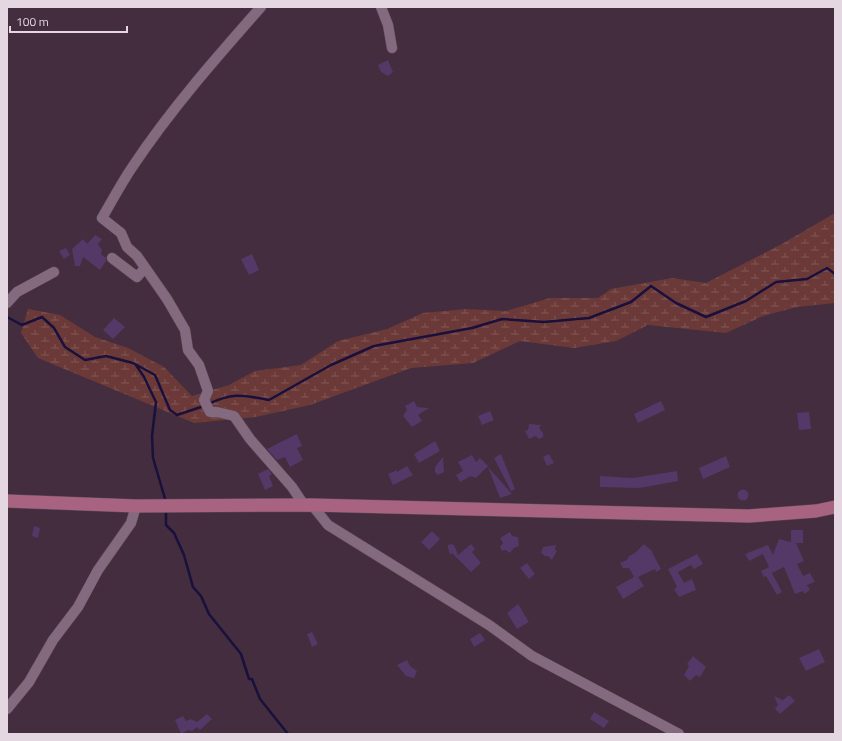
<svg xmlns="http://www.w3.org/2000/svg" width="842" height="741" font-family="'Titillium Web',sans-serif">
<defs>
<pattern id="wetland-marsh" width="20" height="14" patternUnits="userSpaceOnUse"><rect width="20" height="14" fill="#6b3a38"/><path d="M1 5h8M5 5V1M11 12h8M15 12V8" fill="none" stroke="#805654"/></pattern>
</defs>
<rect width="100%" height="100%" fill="#432d3e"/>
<path fill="url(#wetland-marsh)" d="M835 213V303L797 307 763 316 726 333 648 325 616 341 574 348 520 341 473 363 411 368 310 405 256 417 194 423 38 358 21 333 28 309 60 315 95 337 128 348 164 367 192 396 229 385 255 371 301 365 338 341 387 329 423 313 466 309 506 311 550 298H598L611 289 672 278 706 283 780 245Z"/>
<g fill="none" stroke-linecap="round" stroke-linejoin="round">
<path stroke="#19103d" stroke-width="2.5" d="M7 317 22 325 42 317 54 328 65 347 85 360 106 356 133 363 155 375 170 410 177 415 204 406
M136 365 144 377 156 402 152 436 153 458 166 502
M208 404C234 392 242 395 269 400L331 365 374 346 472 328 502 319 544 322 589 318 631 302 651 286 676 303 706 317 746 301 776 282 807 279 827 268 835 274
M166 509V525L174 533 184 555 193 587 201 596 209 614 241 654 249 679H252L260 699 288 734"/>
</g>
<path fill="#543867" d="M388 60 393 72 388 76 381 72 378 65Z
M95 235 102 239 98 244 102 250 101 254 106 258V261L100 270 83 257 80 266H75L72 249 83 239 87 244Z
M66 248 70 255 64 259 59 251Z
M252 254 259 270 249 275 241 259Z
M114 318 125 327 113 339 103 330Z
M414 401 417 407 429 408 418 415 422 421 412 427 403 416 407 410 405 406Z
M661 401 665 410 638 423 634 414Z
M490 411 494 420 482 425 478 416Z
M809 412 811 429 799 430 797 413Z
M529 424 541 425 539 428 543 433V437L539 439 535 436 529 439 525 431 528 430Z
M297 434 302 446 297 448 303 460 290 467 285 457 277 460 267 449Z
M435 441 440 451 419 463 414 454Z
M501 454 515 489 511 491 494 458Z
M549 454 554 463 547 466 543 457Z
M472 455 476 462 480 458 488 466 476 478 471 476 460 482 456 475 463 471 458 462Z
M726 456 730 467 703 479 699 468Z
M443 457 444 472 438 475 435 472V467Z
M407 466 413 475 393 485 388 474 397 470V472Z
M488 467 512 494 500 498Z
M268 469 272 474 269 476 273 486 265 490 258 474Z
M677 471 678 481 640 488 600 487V476L633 478Z
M737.5 495a5.5 5.5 0 1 1 11 0a5.5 5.5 0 1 1-11 0Z
M34 526 40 528 38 538 32 536Z
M791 530H803V543H796L804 561 797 564 803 576 810 573 815 582 807 585 810 590 804 594 803 591 795 594 784 567 772 573 782 592 777 595 766 576 764 577 761 571 769 567 763 554 749 561 745 554 768 545 773 555 779 539 791 542Z
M432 531 440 539 429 550 421 542Z
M510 532 512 536 518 537 519 546 514 548 510 553 505 550 502 551 500 547 503 543 500 538Z
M451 544 454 545 458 555 471 544 475 549 472 552 481 563 471 572 452 553 450 555 448 548V545Z
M644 544 651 550 661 569 656 572 655 569 638 577 644 586 623 599 616 587 634 577 629 568H623L620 563 627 560 629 556 635 553Z
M556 545 555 550 557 551 552 560 548 556H545L541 553 543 547Z
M697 554 703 564 694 569 691 565 678 572 684 583 692 579 696 590 679 597 674 589 677 587 668 569Z
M527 563 535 574 529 579 520 568Z
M518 604 529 622 517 629 507 613Z
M312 632 318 644 312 647 307 634Z
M480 633 485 640 474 647 470 639Z
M819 649 825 662 806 671 799 658Z
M693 656 706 667 700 677 696 675 690 681 684 675 689 666 687 664Z
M407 660 410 666 417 671 414 678 406 676 397 665Z
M789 695 795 701 780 714 775 709 778 705 774 696 783 700Z
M594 712 609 721 604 728 590 719Z
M207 714 212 719 200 730 197 727 192 731 188 730 181 734 175 720 183 716 186 721 191 719 197 722Z"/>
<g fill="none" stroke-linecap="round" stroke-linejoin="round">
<g stroke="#5e4b5a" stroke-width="11">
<path id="minor" d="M261 7C216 58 171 109 133 166 122 182 112 201 102 218L121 233 127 247 137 256 167 299 185 330 188 350 199 365 208 391 204 400 210 412H217L234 416 250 439 292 487 304 505
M381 7 388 25 392 48
M112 258 137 277 145 268
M7 303 17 292 54 272
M312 505 328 525 489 625 532 656 679 734
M7 709 29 682 53 640 78 607 98 570 131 523 136 506"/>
</g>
<g stroke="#5e4b5a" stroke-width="14">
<path id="major" d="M7 501 136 506 312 505 749 516 816 511 835 507"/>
</g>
<use href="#minor" stroke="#846a7e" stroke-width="10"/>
<use href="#major" stroke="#a76380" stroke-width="13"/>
</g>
<rect width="842" height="741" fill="none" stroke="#e5d7e1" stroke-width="16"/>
<path d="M10 26v6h117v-6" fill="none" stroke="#e5d7e1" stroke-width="2"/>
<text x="16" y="26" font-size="12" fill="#e5d7e1" stroke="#432d3e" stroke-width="3" paint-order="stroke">100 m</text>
</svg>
